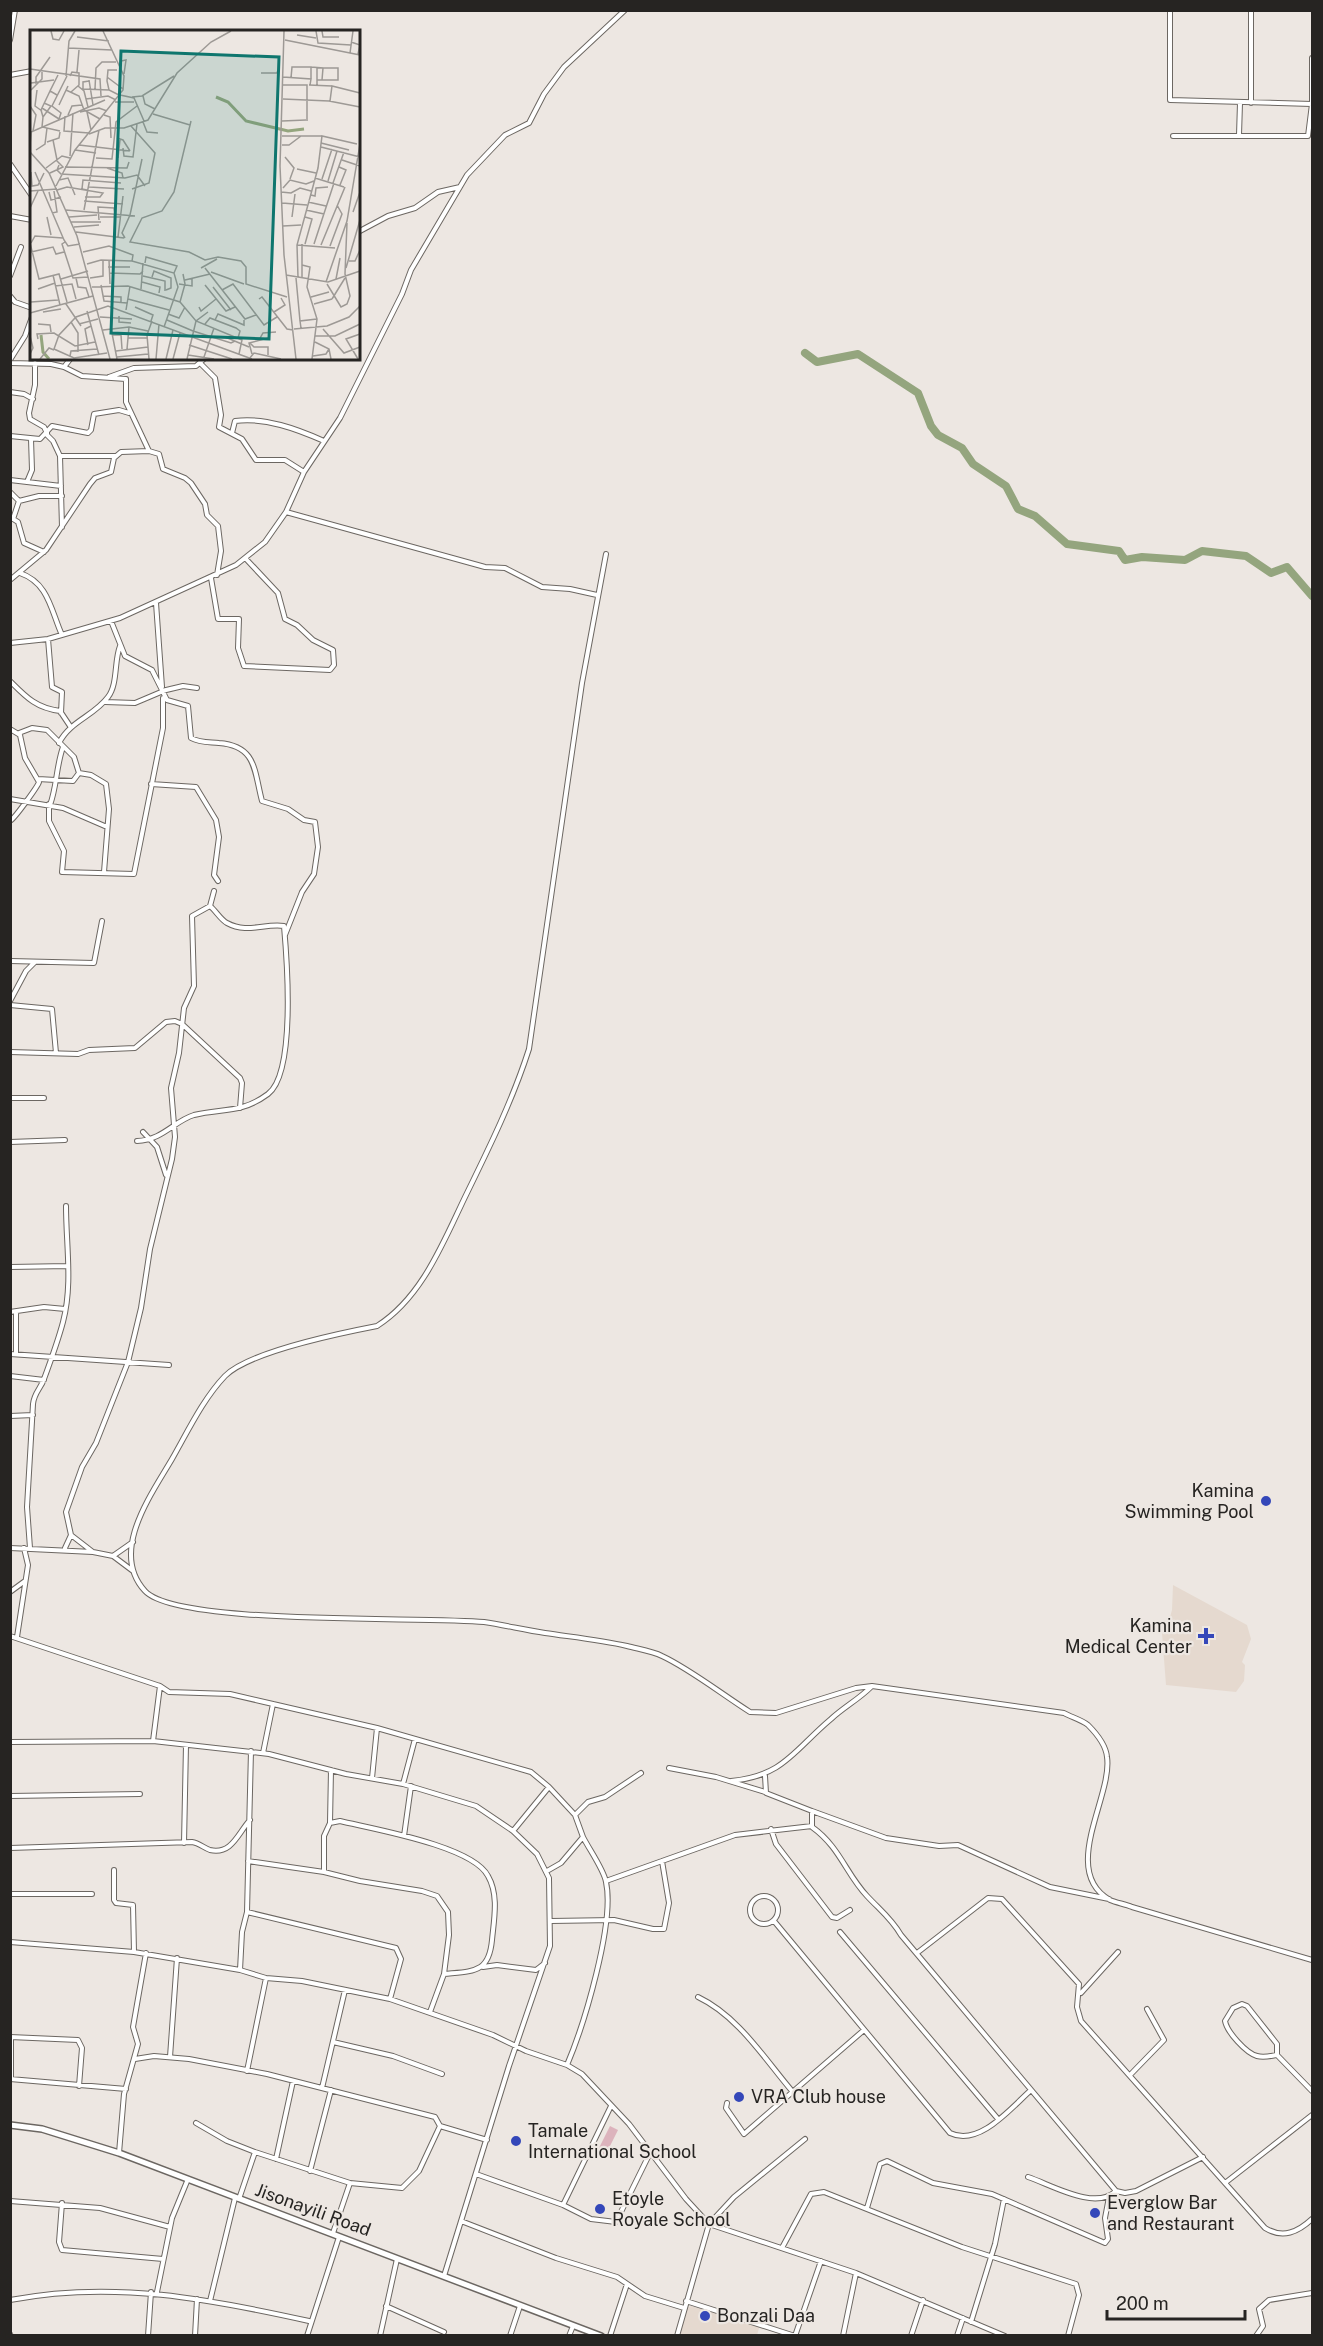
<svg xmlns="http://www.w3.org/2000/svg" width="1323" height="2346" font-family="'Public Sans',sans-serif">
<rect width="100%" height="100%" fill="#ede7e2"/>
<path fill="#e5d9cf" d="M1173 1585 1247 1625 1251 1639 1242 1662 1245 1665 1244 1681 1236 1692 1166 1685 1162 1633 1167 1628 1172 1610Z
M691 2306 760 2325 757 2335 680 2336 687 2308Z"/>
<path fill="#dcb3bc" d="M610 2126 618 2130 605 2156 597 2152Z"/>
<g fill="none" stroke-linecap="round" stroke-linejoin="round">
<path stroke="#94a57e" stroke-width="8" d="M805 353 817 362 858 354 918 393 931 426 938 435 962 448 973 464 1006 486 1018 509 1035 516 1067 544 1119 551 1125 560 1142 557 1185 560 1202 551 1246 556 1271 573 1287 567 1312 596"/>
<g stroke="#6c6762" stroke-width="6">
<path id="minor" d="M1170 10V100L1312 104
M1251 10V103
M10 40 15 10
M10 75 32 71
M1239 135 1240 103
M1173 136H1308L1312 104V58
M10 164 32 196
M10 216 32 220
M358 232 388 216 415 208 438 192 460 187
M10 276 21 247
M10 296 15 302 32 308
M10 360 25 336 32 317
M10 363 51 364 64 367 82 376 126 379V402L149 451 159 454 163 469 185 478 191 483 205 504 207 515 218 526 221 551 217 575
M35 363V385L29 413 30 419 44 427 47 433
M200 363 215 378 221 415 219 427 242 439 256 460H285L304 472
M64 367 71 358
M109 377 134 368 196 366 205 358
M10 392 24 394 33 399
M232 433 235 421C265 417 297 429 324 441
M46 434 53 441 60 456
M10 436 40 439 52 426 88 433 91 430 94 414 119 410 129 413
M10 480 61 486
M27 482 32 470 31 439
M10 492 19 501 13 519
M19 501 39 496H62
M286 512 485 567 505 568 542 587 570 589 597 595
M10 517 18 522 24 543 44 552
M62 527 60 456H115
M606 554 582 683 529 1049C513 1099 490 1146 467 1193 444 1240 423 1297 377 1326 341 1333 250 1351 225 1376 203 1399 188 1431 172 1459 151 1495 109 1552 145 1591 177 1626 424 1616 484 1622 504 1625 525 1630 545 1633 572 1637 601 1640 627 1646 638 1649 652 1651 662 1656 690 1669 723 1695 750 1712L776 1713 856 1688 872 1686 1064 1713C1071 1717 1082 1720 1088 1725 1096 1733 1106 1746 1107 1757 1113 1796 1059 1871 1110 1900 1117 1903 1125 1904 1132 1907L1312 1960
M20 573C49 583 51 611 62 635
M211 578 218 619H239L238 648 244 666 330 670 334 665 333 650 313 640 297 625 285 619 278 593 246 559
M10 580 46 550 90 484 95 478 111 472 114 458 121 452 149 451
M156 603 162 687
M111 621 125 656 152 670 167 700 188 706 191 738C200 743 210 742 219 743 257 746 254 771 262 801L288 809 304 820 315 822 318 847 314 874 302 892 285 935
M48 639 52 687 62 692 61 713
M10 643 48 639 120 618 236 565 265 542 286 512 304 472 340 418 402 294 411 270 467 175 505 135 529 123 544 94 564 67 625 10
M10 681C26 697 36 708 60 711L70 726
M162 691 183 686 197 688
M105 702 135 703 161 692
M10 729 20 735 25 758 39 782C38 786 15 818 10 821
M19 733 32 728 47 730 74 757 79 773 91 775 106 784 109 809 104 872
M59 743C70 721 94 716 108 697 118 684 114 661 120 646
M38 779 73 781 79 773
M151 784 196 787 216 820 219 837 214 875 218 881
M10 799 63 808 107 827
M49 804V821L64 851 62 872 134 874 163 728V698
M50 805C57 786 56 767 63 747
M10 961 94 963 102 921
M10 1001 26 971 35 962
M10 1005 52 1009 56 1053
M10 1052 78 1054 89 1050 135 1048 166 1022 175 1021 182 1024 240 1078 242 1083 240 1108
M10 1098H44
M143 1132 157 1147 166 1175
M137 1141C163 1140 174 1121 194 1115 222 1108 241 1114 268 1094 296 1073 287 960 284 926 265 923 247 934 227 923 221 920 216 911 210 906
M10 1142 65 1140
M10 1267 68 1266
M10 1312 44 1307 65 1309
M10 1354 169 1365
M16 1354V1312
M10 1376 44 1380
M10 1416 33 1415
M10 1548 93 1552 113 1556 133 1571
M30 1548 27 1507 33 1404C34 1393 41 1388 44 1379 51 1360 58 1341 63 1322 73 1284 66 1245 66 1206
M65 1548 71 1535
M93 1552 71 1535 66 1512 82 1467 96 1443 128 1362 141 1308 150 1249 172 1159 175 1137 171 1088 179 1053 184 1008 194 986 192 916 210 906 214 891
M113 1556 133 1542
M10 1592 25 1581
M10 1636 160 1686 153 1741
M17 1637 28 1565 24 1548
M160 1686 169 1692 230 1694 273 1704
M10 1742 153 1741 269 1754 346 1774 403 1784 476 1806 513 1831 537 1854 549 1878 550 1946 509 2066 444 2276
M263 1753 273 1704 377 1728 531 1772 549 1787 513 1831
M669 1768 716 1777 765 1792
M765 1776 766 1793 812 1811V1827C840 1847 846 1874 867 1896 880 1910 891 1918 901 1935L1116 2191 1125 2193 1136 2191 1203 2157
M372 1778 377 1728
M731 1781C784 1776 794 1750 831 1719 844 1707 859 1699 871 1687
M403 1784 415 1739
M549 1787 575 1815
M10 1796 140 1794
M812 1811 886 1838 939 1846 958 1845 1050 1887 1109 1899
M330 1823 331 1770
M771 1829 776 1844 832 1917 837 1918 850 1910
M404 1836 411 1786
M184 1843 186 1745
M10 1848 192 1842C199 1843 204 1848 210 1850 232 1855 238 1833 250 1820
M248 1861 324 1872 360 1881 422 1891 437 1896 448 1912 449 1935 444 1974 430 2012
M114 1870V1900L116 1903 133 1905 134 1952
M547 1871 561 1863 583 1837 575 1815 588 1802 605 1797 641 1773
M324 1872V1836L330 1823 340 1821C373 1829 473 1846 488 1876 499 1895 494 1919 492 1940 489 1973 474 1971 444 1974
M606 1881 735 1835 812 1826
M10 1894H92
M750 1910a14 14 0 1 1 28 0a14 14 0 1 1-28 0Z
M247 1912 396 1948 401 1959 390 1999
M551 1921 614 1920 653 1929H664L669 1903 662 1861
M774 1921 950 2133C979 2147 1010 2109 1031 2090
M840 1932 998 2119
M10 1942 134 1952 240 1970 266 1978 302 1981 390 1999 493 2035 526 2051 567 2065 582 2074 629 2124 686 2199 709 2224 856 2273 1005 2336
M917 1953 988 1898 1002 1899 1079 1984 1077 2007 1081 2021 1265 2228C1283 2239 1298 2232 1312 2219
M483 1967 497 1965 536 1970 545 1963
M240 1970 242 1932 247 1912 251 1751
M1081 1993 1118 1952
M698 1997C738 2016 764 2058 792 2091
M10 2037 78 2040 82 2048 79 2086
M333 2042 393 2056 442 2074
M1277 2055C1270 2056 1264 2058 1257 2056 1246 2053 1227 2032 1225 2021L1233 2008 1242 2004 1247 2006 1277 2044V2055L1312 2091
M170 2057 177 1958
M135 2059 154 2056 189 2059 267 2074 435 2117 440 2126 487 2140
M567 2065C584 2025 615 1923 606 1882 604 1870 589 1849 583 1837
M247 2071 266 1978
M1131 2074 1164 2040 1147 2009
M10 2079 126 2089
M11 2079V2037
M322 2088 345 1990
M727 2103 726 2108 744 2134 864 2030
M196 2123 227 2141 255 2152 350 2183 333 2233
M119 2153 124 2094 138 2044 133 2027 146 1953
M276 2159 293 2081
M310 2171 331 2090
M476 2174 563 2205 611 2106
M1028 2177C1052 2185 1095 2211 1116 2191
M350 2183 402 2188 419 2171 440 2126
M1225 2183 1312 2115
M239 2199 255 2152
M10 2201 100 2208 170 2227
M62 2203 59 2242 62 2250 163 2259
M563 2205 591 2219 616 2222 651 2151
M867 2208 880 2164 887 2161 933 2183 992 2194 1105 2243 1108 2239 1105 2218 1109 2197
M461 2221 556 2258 617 2277 645 2296 684 2308
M783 2246 811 2194 824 2192 962 2247 1076 2284 1079 2295 1068 2336
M157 2292 172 2218 188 2179
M10 2300C113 2280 210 2299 309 2321
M210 2301 235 2198
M686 2301 795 2336
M386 2306 444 2332
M971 2322 995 2244 1004 2199
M10 2334 11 2336
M148 2336 151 2292
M195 2336 197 2299
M307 2336 339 2237
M380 2336 397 2259
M510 2336 520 2306
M569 2336 573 2326
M610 2336 627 2284
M677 2336 709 2224 734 2197 805 2139
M795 2336 821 2261
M843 2336 856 2273
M911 2336 923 2300
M957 2336 963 2318
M1256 2336 1263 2326 1259 2309 1269 2300 1312 2293"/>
</g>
<g stroke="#6c6762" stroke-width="8">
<path id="tertiary" d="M10 2125 42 2129 119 2153 601 2336"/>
</g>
<use href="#minor" stroke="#fff" stroke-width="4"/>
<use href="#tertiary" stroke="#fff" stroke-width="5"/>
</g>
<g fill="#3447b9" stroke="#ede7e2" stroke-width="2">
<circle cx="1266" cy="1501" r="6"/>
<path d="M1203 1627h6v6h6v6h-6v6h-6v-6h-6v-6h6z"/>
<circle cx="739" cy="2097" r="6"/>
<circle cx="516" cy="2141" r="6"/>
<circle cx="600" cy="2209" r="6"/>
<circle cx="1095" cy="2213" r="6"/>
<circle cx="705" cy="2316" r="6"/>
</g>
<g text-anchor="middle" stroke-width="4.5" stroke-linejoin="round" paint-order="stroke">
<g font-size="18" fill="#262422" stroke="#ede7e2" text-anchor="start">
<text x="1254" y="1497" text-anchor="end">Kamina<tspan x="1254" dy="21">Swimming Pool</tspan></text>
<text x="1192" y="1632" text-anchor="end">Kamina<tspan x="1192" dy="21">Medical Center</tspan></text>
<text x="751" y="2103">VRA Club house</text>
<text x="528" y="2137">Tamale<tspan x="528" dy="21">International School</tspan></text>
<text x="612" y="2205">Etoyle<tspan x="612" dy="21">Royale School</tspan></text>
<text x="1107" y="2209">Everglow Bar<tspan x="1107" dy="21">and Restaurant</tspan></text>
<text x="717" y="2322">Bonzali Daa</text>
</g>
<g font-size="18" fill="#262422" stroke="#ede7e2">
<text transform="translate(313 2210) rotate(20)" y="6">Jisonayili Road</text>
</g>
</g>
<g transform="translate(30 30)">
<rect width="330" height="330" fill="#ede7e2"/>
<path fill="none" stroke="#94a57e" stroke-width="3" d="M186 67 198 72 216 91 258 101 274 99M11 305 13 322 19 329"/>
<path fill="none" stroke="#9d9995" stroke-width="1.5" d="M21 1 23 9 29 10 34 1M254 1 250 136 254 225 266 329M286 1 288 13 321 15M292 1 293 7H309M267 5 286 8M47 7 79 11M255 10 330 25M321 12 330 15 328 24M38 18 82 20M320 23 323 1M91 31 96 30 94 44M281 37 293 38 292 50M0 39 70 49 71 66M87 40H78L77 51 79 60 89 65M47 42 49 20M231 43H247L248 40M36 46 39 11 45 1M40 46 42 42 49 43V55L41 62M77 47 93 59M253 47 281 49 280 55M261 48 262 37H281V49M59 50 63 75M287 50H308V38H293M59 51 53 52V59L79 60M1 53 24 50M6 54V47L20 27M252 55H277V91M279 55 302 56M48 56 54 61 58 77M287 56V37M65 59 66 38 72 32H86M1 60 12 49V42M7 60 5 76 12 81M36 60 49 66 54 80 70 89M27 65 20 61 28 45M90 65 104 68 114 91M113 66 115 74 125 79M102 67 112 66 144 46M56 69 78 66 86 70M253 69 299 71 330 77M300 71 302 56 330 63M85 72H104M14 73 21 76 13 87 12 97 30 101M29 75 38 56M0 76 6 85 3 101M12 78 29 89M50 82 69 78 77 81M57 82 61 100M123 84 160 95M38 85 42 76 52 75M74 85 80 87 81 108M35 86 34 101 59 103M13 87 11 80 20 61M29 89 31 83 22 76 37 46M161 91 144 162 132 181 112 188 100 212 159 222 175 230 188 227 211 231 216 237V254L257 267M252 91 276 90M113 92 117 102 128 103M101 96 125 123 119 153 102 159M59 104 75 98H94L118 90 147 43 181 12 201 1M252 106H292M87 108 93 110 100 121M23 110 27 130M17 112 29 108 30 102M291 113 319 120M49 115 100 121M252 115H259L271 106M0 116 1 102 75 70M291 117 330 127M93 118 94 126 103 127 107 94M6 120 15 114 17 98M45 120 66 123M0 122 19 143 47 206 80 329M40 126 43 83M255 127 264 138 260 149M66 128 82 129 86 92 107 76M88 128 90 110M312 130 330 136M29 135 27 140 31 144 95 148 107 145 115 156M35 137 97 138 99 132M309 137 316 140 310 155M16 138 32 126 40 128M77 138 92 143 93 148M267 139 286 143M1 142 2 156 8 155 14 143M5 142 34 210 38 216 50 214M20 143 33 137 26 130M285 148 314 157M292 149 302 119M29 150 38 148 45 165M298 151 307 121M303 153 314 122M26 156 45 120 93 60 94 46 73 1M59 157 94 159M253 158 260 150 276 154 284 151M27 160 37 157 73 163 70 167H55M57 160 52 159 53 150 91 153M0 161 27 159M19 162 21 170 31 167M251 162 261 163 270 158 281 161M281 165 285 166 286 158 298 157M54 171 93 174M278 172 296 176M252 173 277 175M0 178 8 161M36 180 105 186M54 180 69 100M276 180 294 184M323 182 330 162M22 183 27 182 24 161M17 187 21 205M39 187 67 185M70 187H90M262 187 265 164M275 187 282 189 275 214M69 190 68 177 84 178 85 183M41 192H71M253 196 271 195M44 197 69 195M46 202 94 208M88 207 93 166M95 208 92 203 100 185 112 129M35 212 32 214 43 248 58 247M0 213 9 249 29 244 37 272M1 213 5 206 33 208M284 214 304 153M267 215 305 218M291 215 315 157M300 216 312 184 307 175M1 222 23 217 26 224 34 222M53 222 79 216 103 225 102 231M79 230 80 254M319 231H325L330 220M115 233 116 227 147 236 144 243M57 234 71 230 102 231 144 243 148 257 134 297M272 235 280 237 277 257 287 289 282 329M78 237H100M171 238 187 229M175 238 215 289 226 285M316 238 330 190M181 242 214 254M79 243 110 244 113 241M23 245 30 275M256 245 298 252 330 241M113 246 135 251V261M122 247 124 241 141 248V258L136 260M268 247 267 215 288 138 292 106 327 114M272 247V214M46 248 48 257 56 258 59 267M60 248 73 246V230M266 248 270 291M31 249 58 241M306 249 310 228M155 250 180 244M112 252 130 257 129 263M296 252 317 191 330 114M149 254 162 256V248M297 254 311 277 317 274 320 266 315 244 317 193M71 255 74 271 97 273M175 255 196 281 205 277M25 256 42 254 46 269M62 257 98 256 150 272 166 291 212 310 209 324M183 257 201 280M8 259 25 253M111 259 113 233M192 260 203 254 234 295 247 287M73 266 91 267V272M281 267 299 262M98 269 139 280M229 269 232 267 257 299 263 300M302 269 315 248M1 272 28 270M150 272 155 254 153 244M36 274 51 296M284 274 302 269M105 277 123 285 121 291M169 277 171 281 186 269M96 280 100 256M57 281 69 325M13 282 31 279M244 282 255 275 251 268M0 283 63 266M138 284 149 288 155 277M89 286V292L101 293M70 287 102 289M137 290 163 301M185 290 188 284 214 295V290M41 292 48 303V322M8 294 20 295 21 302M49 294 68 289M175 294 180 288 206 298 210 301 208 308M81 298 87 329M271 298 270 291 287 289M264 299 297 296 319 287 330 276M293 299 314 323 330 317M73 300 99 297 118 301M163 301 201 313 205 311M83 305H91L92 319M0 306 3 318 0 324M285 306H305L330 294M195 307 219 317M98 308H117M8 309 7 304 24 303 45 316 65 312M229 310 233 303 246 302M285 312 299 319 301 329M220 313 224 317H238V325M58 315 55 299 61 296M159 315 202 329M97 319 99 297M86 321 118 317M77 323 44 328 24 319 29 305 46 287 78 276 222 329M222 324 219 313 238 308M158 325 184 329M40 326 41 321 67 319M283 326 296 324 299 319M87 327 118 324M174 327 184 298M10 329 19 318 24 320M119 329 117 305 122 291M126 329 129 294M136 329 143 300M143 329 150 303M157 329 166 291 178 282M219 329 224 323 251 329M328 329 316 309 330 304"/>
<path fill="#0f766e" fill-opacity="0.15" stroke="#0f766e" stroke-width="3" d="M91 21 249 27 239 309 81 303Z"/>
<rect width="330" height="330" fill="none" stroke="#262422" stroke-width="3"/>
</g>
<rect width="1323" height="2346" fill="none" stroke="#262422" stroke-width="24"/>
<path d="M1107 2310v9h138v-9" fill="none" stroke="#262422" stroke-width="3"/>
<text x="1116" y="2310" font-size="18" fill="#262422" stroke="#ede7e2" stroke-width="4.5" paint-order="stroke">200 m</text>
</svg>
